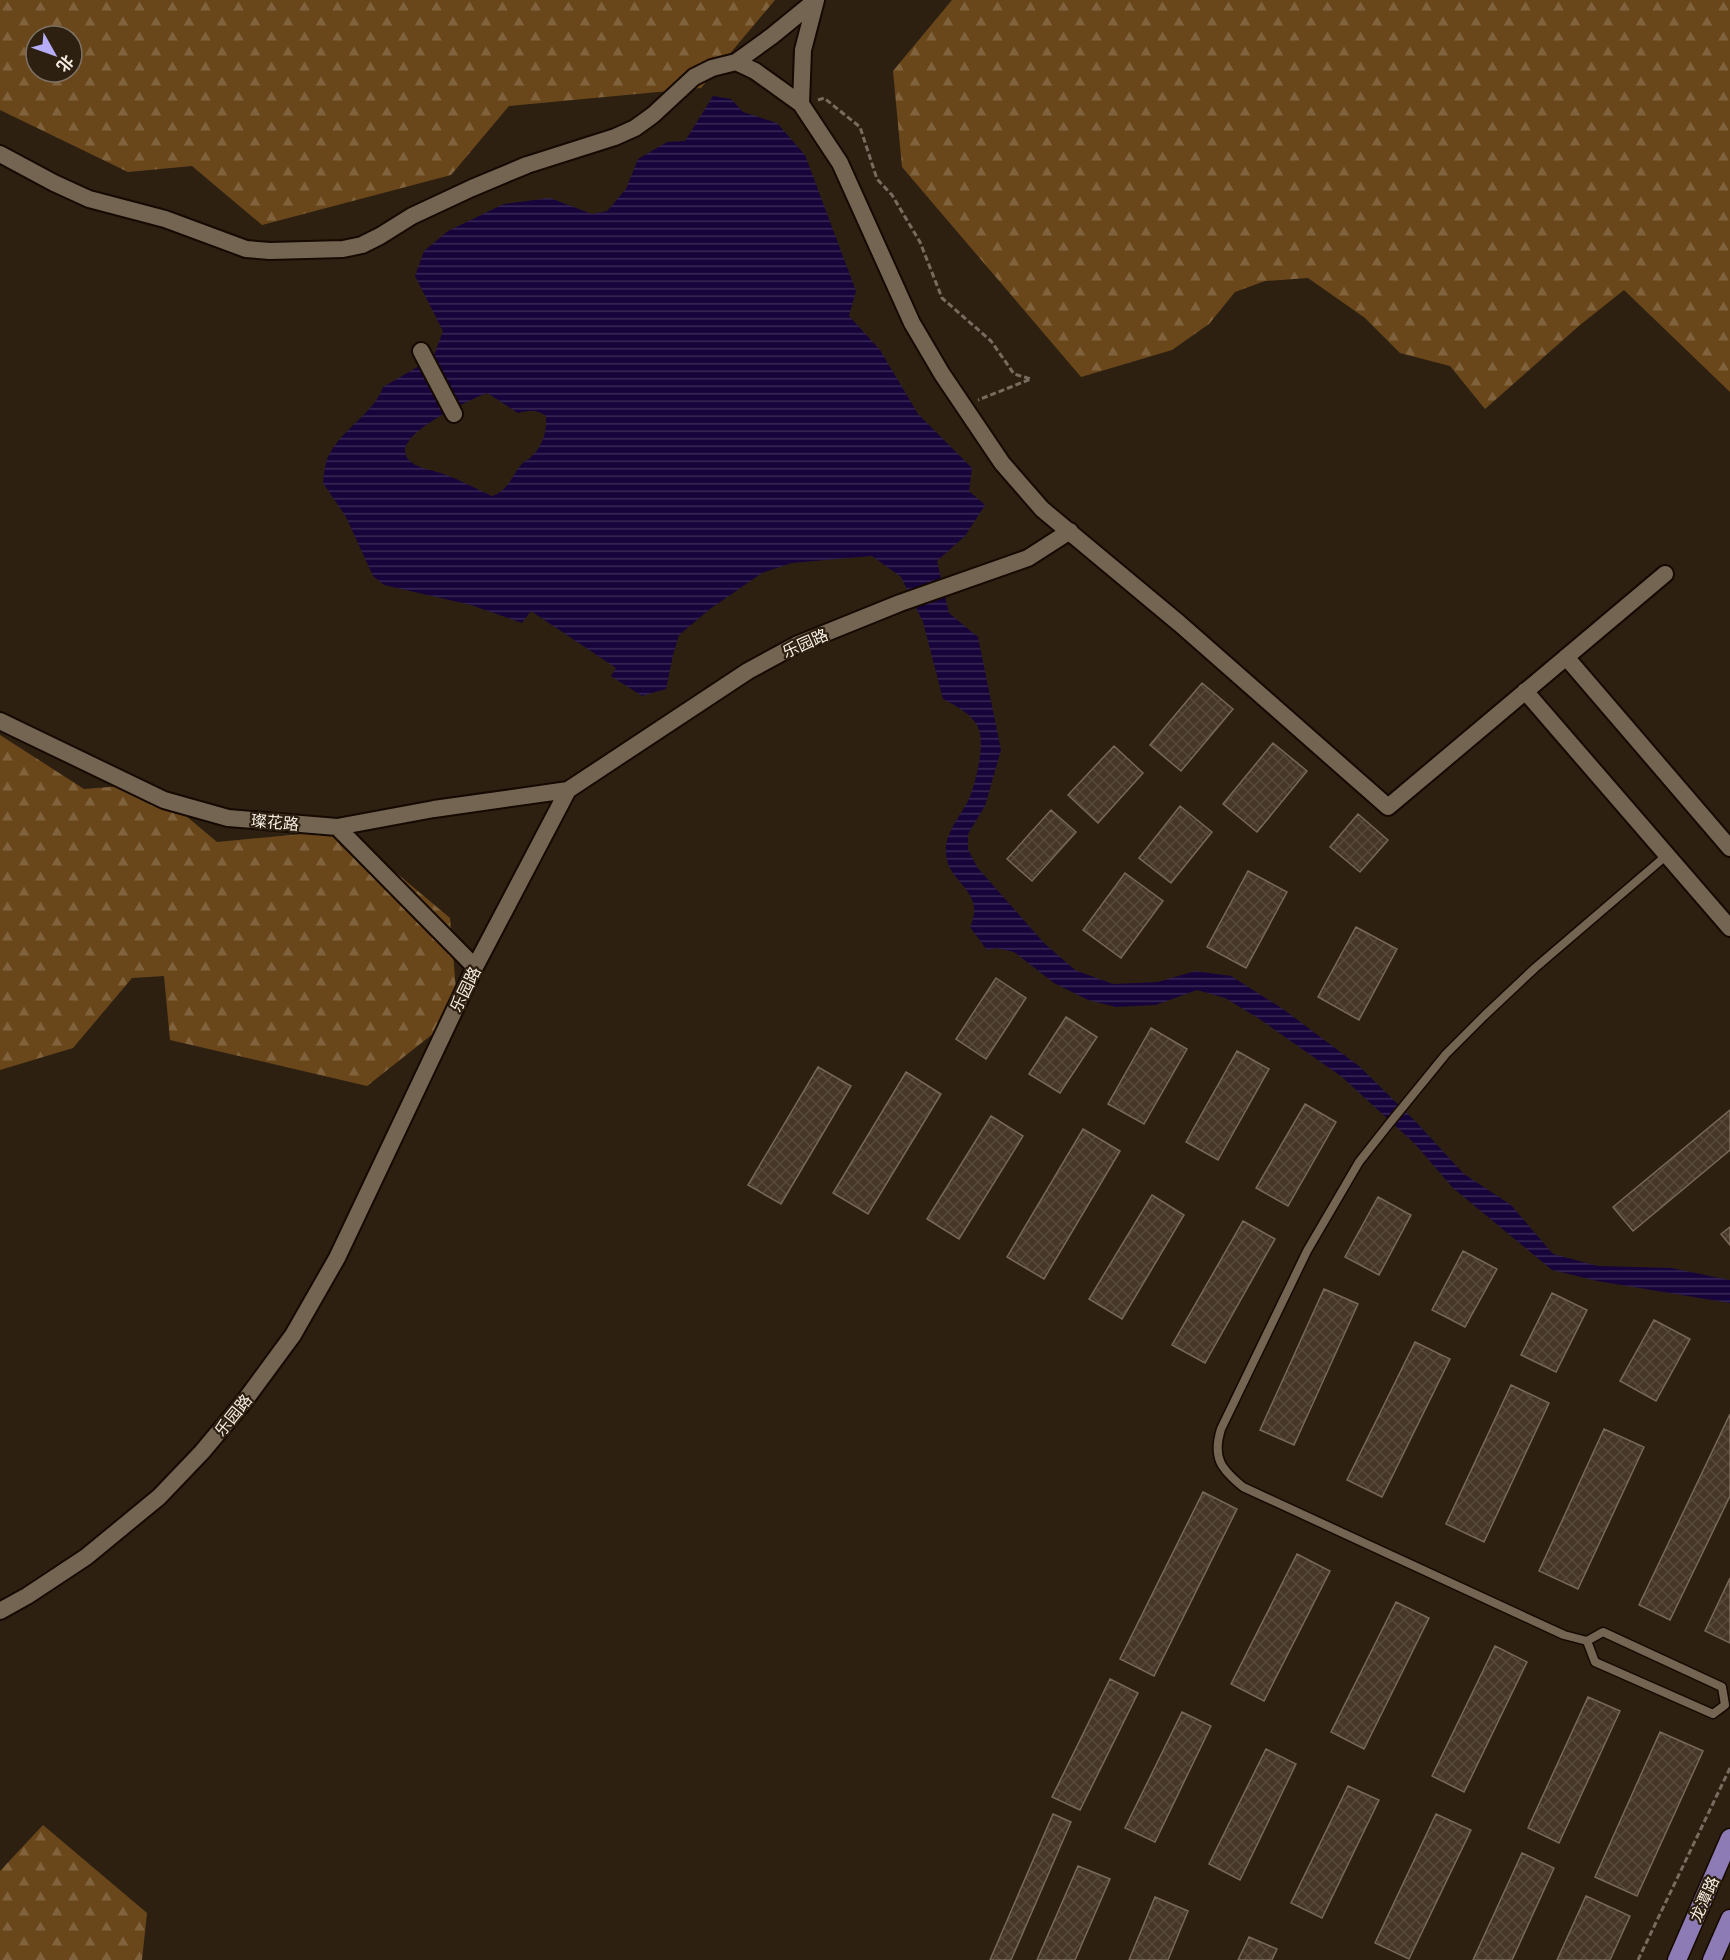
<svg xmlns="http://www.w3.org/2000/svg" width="1730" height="1960" font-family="Inter,'Noto Sans SC',sans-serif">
<defs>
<pattern id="forest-firs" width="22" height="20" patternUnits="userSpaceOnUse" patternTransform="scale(1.5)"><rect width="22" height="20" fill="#6a471b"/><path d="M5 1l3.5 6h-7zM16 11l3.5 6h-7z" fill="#80623c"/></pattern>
<pattern id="water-rules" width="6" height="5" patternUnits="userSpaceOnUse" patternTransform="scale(1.5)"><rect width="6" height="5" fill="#16043a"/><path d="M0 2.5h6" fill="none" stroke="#382956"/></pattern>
<pattern id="building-cross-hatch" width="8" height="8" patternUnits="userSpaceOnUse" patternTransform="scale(1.5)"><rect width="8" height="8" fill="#453627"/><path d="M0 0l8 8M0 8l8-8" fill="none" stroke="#574a3c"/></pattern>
</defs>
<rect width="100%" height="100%" fill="#2d2011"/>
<path fill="url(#forest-firs)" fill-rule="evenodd" d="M0 0H775L701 88 509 106 451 175 262 225 192 166 128 172 0 110ZM36 36H72V72H36Z
M952 0H1730V392L1624 290 1580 325 1485 409 1450 366 1400 353 1365 318 1308 278 1265 281 1235 292 1209 324 1172 350 1081 377 902 167 893 71Z
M0 735 84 789 148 784 217 842 345 830 450 918 458 1014 367 1086 170 1040 164 976 132 978 73 1048 0 1070Z
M43 1825 147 1913 142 1960H0V1871Z"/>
<path fill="url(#water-rules)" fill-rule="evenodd" d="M713 96 731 99 743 112 777 123 805 155 856 291 849 316 880 350 918 414 972 468 969 491 985 505 965 536 937 561 949 613 978 637 1001 750 985 806 968 834V849L977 867 1044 943 1075 970 1113 984 1158 982 1195 971 1231 976 1283 1009 1359 1066 1416 1122 1464 1174 1511 1205 1553 1254 1598 1266 1671 1268 1730 1280V1303L1597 1281 1552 1270 1453 1188 1414 1143 1342 1077 1258 1018 1225 998 1197 990 1156 1005 1116 1007 1088 1000 1054 983 1014 952 996 948 987 950 970 927C987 891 948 884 946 854 944 835 958 819 967 803 975 788 986 743 978 727 971 713 956 706 943 699L923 622 901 577 872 556 792 563 762 573 710 609 679 635 673 655 666 689 642 696 611 676 616 668 531 611 522 623 471 605 384 585 373 576 346 517 323 483C324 474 325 462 329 455 342 429 374 413 383 387L433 358 443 331 415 276 424 251 448 231 504 204 550 198 592 214 607 211 626 189 638 159 667 142 685 141ZM487 393 518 413C530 410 536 409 546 416 547 431 543 445 532 456 529 460 524 461 521 465 512 476 507 492 492 496 475 488 458 479 441 473 431 470 418 468 411 462 381 438 473 399 487 393Z"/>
<path fill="url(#building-cross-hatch)" stroke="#786857" stroke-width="1.5" d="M1202 683 1233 709 1181 771 1150 745Z
M1273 743 1307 771 1257 832 1223 804Z
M1114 746 1143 773 1098 823 1068 795Z
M1180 806 1212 832 1171 883 1139 858Z
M1051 810 1076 832 1032 881 1007 859Z
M1358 814 1388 840 1360 872 1330 847Z
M1248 871 1287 892 1246 968 1207 947Z
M1125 873 1163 901 1121 958 1083 930Z
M1356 927 1397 949 1359 1020 1318 997Z
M996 978 1026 998 986 1059 956 1039Z
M1066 1017 1097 1037 1060 1093 1029 1074Z
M1151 1028 1187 1049 1144 1124 1108 1104Z
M1237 1051 1269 1069 1218 1160 1186 1142Z
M818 1067 851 1086 781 1204 748 1185Z
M906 1072 941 1094 868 1214 833 1193Z
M1305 1104 1336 1122 1288 1206 1256 1188Z
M1730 1110V1150L1633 1231 1613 1207Z
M991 1116 1023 1136 959 1239 927 1219Z
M1083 1129 1120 1151 1044 1279 1007 1257Z
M1152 1195 1184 1215 1122 1319 1089 1299Z
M1378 1197 1411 1215 1379 1275 1345 1257Z
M1243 1221 1275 1239 1205 1363 1172 1345Z
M1730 1227V1245L1721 1234Z
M1463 1251 1497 1269 1465 1327 1432 1310Z
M1324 1289 1358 1304 1294 1445 1260 1430Z
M1552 1293 1587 1310 1556 1372 1521 1355Z
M1654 1320 1690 1339 1656 1401 1620 1381Z
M1415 1342 1450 1359 1382 1497 1347 1480Z
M1511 1385 1549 1403 1484 1542 1446 1524Z
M1730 1414V1496L1670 1620 1639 1605Z
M1604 1429 1644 1447 1578 1589 1539 1571Z
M1203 1492 1237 1509 1154 1676 1120 1659Z
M1297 1554 1330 1571 1264 1701 1231 1684Z
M1730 1578V1643L1705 1631Z
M1396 1602 1429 1618 1364 1749 1331 1732Z
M1495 1646 1527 1662 1464 1792 1432 1776Z
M1110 1679 1138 1693 1080 1810 1052 1797Z
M1588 1697 1620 1711 1559 1843 1528 1828Z
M1182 1712 1211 1726 1155 1842 1125 1828Z
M1660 1732 1703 1751 1637 1896 1595 1877Z
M1266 1749 1296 1764 1240 1880 1209 1864Z
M1348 1786 1379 1800 1322 1918 1291 1903Z
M1053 1814 1071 1822 1011 1960H990Z
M1436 1814 1471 1830 1409 1959 1375 1943Z
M1522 1853 1554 1868 1512 1960H1473Z
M1078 1866 1110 1879 1075 1960H1037Z
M1586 1896 1630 1916 1610 1960H1557Z
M1155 1897 1188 1911 1168 1960H1129Z
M1249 1937 1277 1949 1272 1960H1238Z"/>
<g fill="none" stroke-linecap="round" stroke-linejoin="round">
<g stroke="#150900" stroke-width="11">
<path id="lane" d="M1603 1632 1722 1687 1725 1705 1713 1714 1595 1662 1587 1641Z
M1587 1641 1564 1635 1243 1487C1221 1469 1212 1458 1221 1429L1307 1251 1359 1162 1389 1124 1446 1054 1484 1016 1535 968 1667 855"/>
</g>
<g stroke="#150900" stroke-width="20">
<path id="street" d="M736 62 755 71 801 104 840 163 912 323 942 374 1002 463 1042 509 1180 624 1388 807 1665 574
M801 104 803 50 816 0
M0 154 54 183 89 199 165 219 246 249 270 251 343 249 362 245 380 236 412 216 472 188 527 165 615 137 635 128 653 115 694 77 712 68 736 62 772 36 816 0
M421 351 454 414
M1566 657 1730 848
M1525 691 1730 928
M0 721 164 800 228 818 337 827 434 809 568 790
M337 827 475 967
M0 1611 27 1596 86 1557 159 1497 202 1452 243 1403 293 1335 337 1258 475 967 568 790 748 671 796 645 900 603 1028 558 1070 531"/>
</g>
<g stroke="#150900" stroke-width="21">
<path id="primary" d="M1677 1960 1730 1838
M1712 1960 1730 1919"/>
</g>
<path stroke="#776c5f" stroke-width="3" stroke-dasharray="6 3" stroke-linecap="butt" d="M818 100 824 98 860 127 877 179 892 195 920 242 942 298 991 341 1014 374 1031 379 978 400
M1638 1960 1730 1768"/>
<use href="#lane" stroke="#746553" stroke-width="8"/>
<use href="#street" stroke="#746553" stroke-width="16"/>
<use href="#primary" stroke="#8d7bb6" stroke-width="18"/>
</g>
<g text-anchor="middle" stroke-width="4.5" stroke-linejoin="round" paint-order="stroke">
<g font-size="16" fill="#f6ede3" stroke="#2d2011">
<text transform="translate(805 643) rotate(-24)" y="6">乐园路</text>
<text transform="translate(275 822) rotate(5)" y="6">璨花路</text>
<text transform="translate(465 989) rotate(-64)" y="6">乐园路</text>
<text transform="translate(233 1415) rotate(-51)" y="6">乐园路</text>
<text transform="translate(1704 1899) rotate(-66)" y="6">龙潭路</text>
</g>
</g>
<g transform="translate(54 54) rotate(130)"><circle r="28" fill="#2d2011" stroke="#7d7265" stroke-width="1.5"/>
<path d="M0-4.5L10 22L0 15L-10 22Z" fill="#b6acf8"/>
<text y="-9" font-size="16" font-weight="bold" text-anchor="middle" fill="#f6ede3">北</text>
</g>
</svg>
